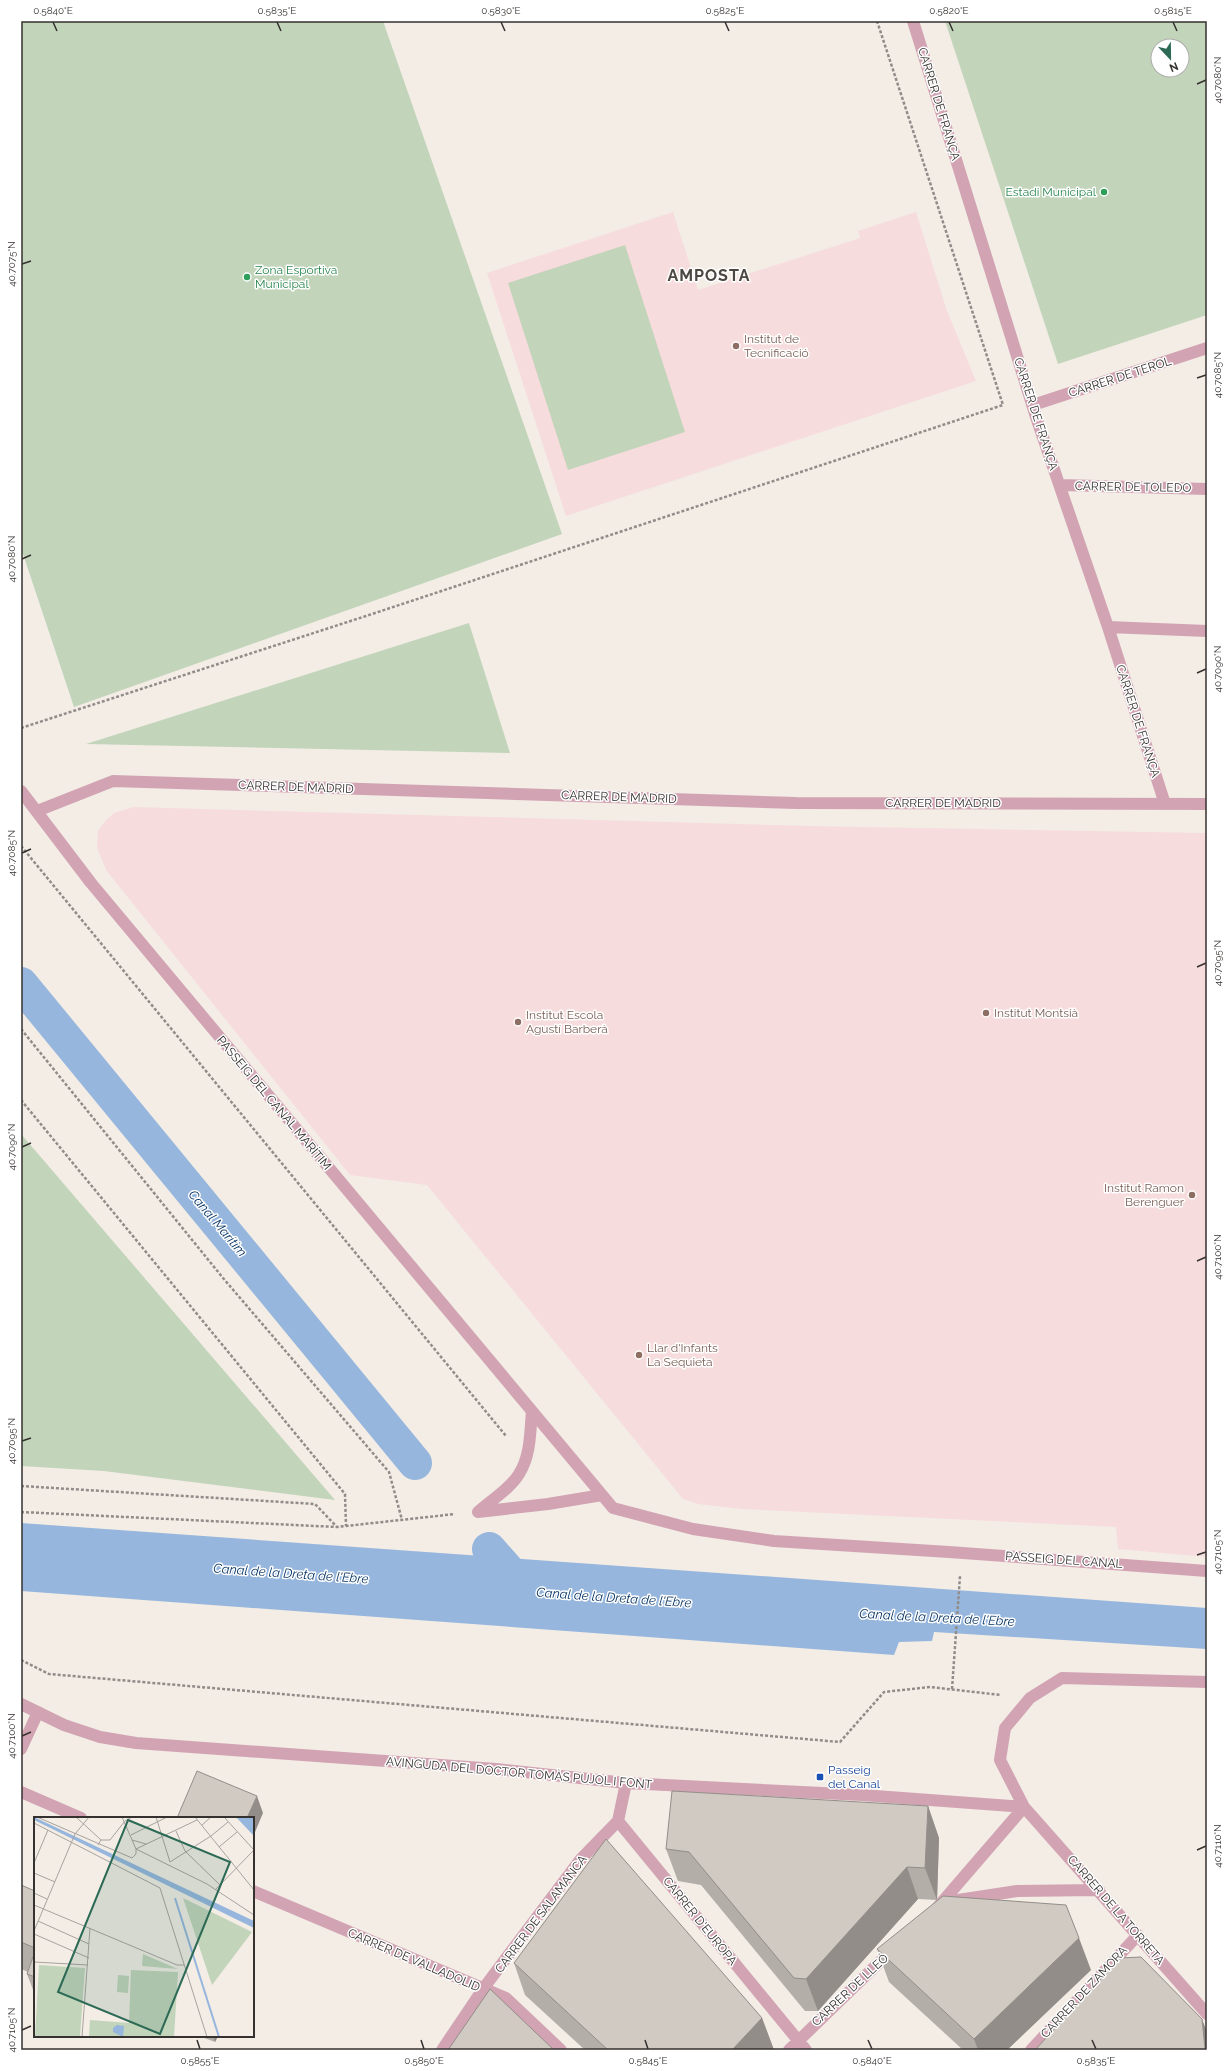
<svg xmlns="http://www.w3.org/2000/svg" width="1228" height="2071" font-family="Raleway,sans-serif">
<rect width="100%" height="100%" fill="#f3ede6"/>
<path fill="#f7dcdd" d="M673 212 698 290 860 238 858 231 916 212 947 311 976 381 566 516 487 273Z
M133 807 810 826 1207 833V1557L1118 1549 1116 1527 743 1509 698 1504 683 1499 427 1185 350 1175 106 870 97 848 98 831 106 820 114 813Z"/>
<path fill="#c2d4ba" fill-rule="evenodd" d="M21 21H383L562 534 74 707 21 548Z
M945 21H1207V315L1058 364ZM1158 46H1182V70H1158Z
M625 245 685 432 568 470 508 283Z
M469 623 510 753 86 744Z
M21 1134 335 1500 104 1471 21 1466Z"/>
<path fill="#96b6dd" d="M21 1523 1207 1608V1649L934 1632 932 1641 899 1642 894 1655 21 1591Z"/>
<g fill="none" stroke-linecap="round" stroke-linejoin="round">
<path stroke="#96b6dd" stroke-width="34" d="M21 984 415 1463
M489 1549 525 1590"/>
<path stroke="#918c88" stroke-width="2.5" stroke-dasharray="3 2" stroke-linecap="butt" d="M21 728 366 616 1003 405 877 21
M21 846 506 1436
M21 1029 223 1278 389 1472 402 1520
M21 1100 345 1494 346 1526
M21 1486 315 1504 337 1527
M21 1512 337 1527 455 1514
M21 1660 49 1674 840 1742 884 1692 930 1687 1001 1695
M952 1689 960 1576"/>
<path stroke="#d2a4b3" stroke-width="12" d="M913 21 1035 414 1108 627 1165 804
M1033 405 1207 348
M1060 485 1207 489
M1108 627 1207 631
M21 791 91 883 613 1508 693 1529 774 1541 949 1552 1207 1571
M37 811 113 781 796 803 1207 804
M478 1512 548 1504 602 1495
M478 1512C491 1500 510 1489 519 1474 531 1455 530 1432 532 1411
M1207 1682 1062 1678 1030 1698 1005 1728 1000 1760 1024 1807 1207 2014
M21 1704 64 1725 100 1737 136 1743 496 1769 626 1783 862 1795 1024 1807
M21 1749 38 1712
M21 1792 81 1818
M618 1821 806 2050
M618 1821 626 1783
M253 1891 506 1998 561 2050
M958 1900 1017 1891 1099 1890
M937 1908 1024 1807
M442 2050 483 1989 580 1860 618 1821
M789 2050 893 1949
M1031 2050 1138 1935"/>
</g>
<path fill="#b3aea8" d="M928 1806 939 1838 937 1900 918 1899 818 2011H805L701 1885 678 1881 666 1849Z
M21 1885 35 1891V1995L27 1974 28 1972 21 1969Z
M877 1949 1091 1970 1007 2050H963L889 1982Z
M514 1963 762 2018 774 2050H585L525 1995Z
M199 2036H218L215 2042Z"/>
<path fill="#928d88" d="M257 1796 263 1813 253 1837V1818H247Z
M928 1806 939 1838 937 1900 925 1868Z
M907 1867 918 1899 818 2011 806 1979Z
M1079 1938 1091 1970 1007 2050H978L974 2039Z
M762 2018 774 2050H732Z
M1202 2019 1207 2032V2050H1205Z
M213 2036H218L215 2042Z"/>
<path fill="#d0cac3" stroke="#928d88" d="M197 1771 257 1796 247 1818H177Z
M672 1791 928 1806 925 1868 907 1867 806 1979 794 1978 689 1852 666 1849Z
M606 1839 762 2018 732 2050H608L514 1963Z
M21 1885 35 1891V1948L21 1942Z
M943 1896 1066 1905 1079 1938 974 2039 877 1949Z
M35 1951V1977L27 1974Z
M1141 1957 1202 2019 1205 2049V2050H1035L1120 1958Z
M490 1989 554 2050H448Z"/>
<path fill="none" stroke="#34312f" stroke-width="1.5" d="M53 22 57 31M277 22 281 31M501 22 505 31M725 22 729 31M949 22 953 31M1173 22 1177 31M1197 84 1206 80M22 264 31 261M1197 378 1206 375M22 559 31 555M1197 673 1206 669M22 853 31 849M1197 967 1206 963M22 1147 31 1143M1197 1261 1206 1257M22 1441 31 1438M1197 1555 1206 1552M22 1736 31 1732M1197 1850 1206 1846M22 2030 31 2026M197 2040 200 2049M421 2040 424 2049M645 2040 648 2049M868 2040 872 2049M1092 2040 1096 2049"/>
<g fill="#2e9e5b" stroke="#fff" stroke-width="1.5">
<circle cx="1104" cy="192" r="4"/>
<circle cx="247" cy="277" r="4"/>
</g>
<g fill="#8d6e63" stroke="#fff" stroke-width="1.5">
<circle cx="736" cy="346" r="4"/>
<circle cx="986" cy="1013" r="4"/>
<circle cx="518" cy="1022" r="4"/>
<circle cx="1192" cy="1195" r="4"/>
<circle cx="639" cy="1355" r="4"/>
</g>
<rect fill="#1a4fb4" stroke="#fff" stroke-width="1.5" x="816" y="1773" width="8" height="8" rx="2"/>
<g text-anchor="middle" stroke-width="3" stroke-linejoin="round" paint-order="stroke">
<g font-size="12" fill="#34312f" stroke="#fff">
<text transform="translate(939 104) rotate(73)" y="4">CARRER DE FRANÇA</text>
<text transform="translate(1120 377) rotate(-18)" y="4">CARRER DE TEROL</text>
<text transform="translate(1036 414) rotate(72)" y="4">CARRER DE FRANÇA</text>
<text transform="translate(1133 487) rotate(1)" y="4">CARRER DE TOLEDO</text>
<text transform="translate(1138 721) rotate(72)" y="4">CARRER DE FRANÇA</text>
<text transform="translate(296 787) rotate(2)" y="4">CARRER DE MADRID</text>
<text transform="translate(619 797) rotate(2)" y="4">CARRER DE MADRID</text>
<text x="943" y="807">CARRER DE MADRID</text>
<text transform="translate(274 1103) rotate(50)" y="4">PASSEIG DEL CANAL MARÍTIM</text>
<text transform="translate(1064 1560) rotate(4)" y="4">PASSEIG DEL CANAL</text>
<text transform="translate(519 1773) rotate(5)" y="4">AVINGUDA DEL DOCTOR TOMÀS PUJOL I FONT</text>
<text transform="translate(1116 1910) rotate(49)" y="4">CARRER DE LA TORRETA</text>
<text transform="translate(541 1914) rotate(-53)" y="4">CARRER DE SALAMANCA</text>
<text transform="translate(700 1921) rotate(51)" y="4">CARRER D'EUROPA</text>
<text transform="translate(414 1960) rotate(23)" y="4">CARRER DE VALLADOLID</text>
<text transform="translate(850 1990) rotate(-43)" y="4">CARRER DE LLEÓ</text>
<text transform="translate(1084 1992) rotate(-47)" y="4">CARRER DE ZAMORA</text>
</g>
<g font-size="12" fill="#27864d" stroke="#fff" text-anchor="end">
<text x="1096" y="196">Estadi Municipal</text>
<text x="255" y="274" text-anchor="start">Zona Esportiva<tspan x="255" dy="14">Municipal</tspan></text>
</g>
<g font-size="12" fill="#785e54" stroke="#fff" text-anchor="start">
<text x="744" y="343">Institut de<tspan x="744" dy="14">Tecnificació</tspan></text>
<text x="994" y="1017">Institut Montsià</text>
<text x="526" y="1019">Institut Escola<tspan x="526" dy="14">Agustí Barberà</tspan></text>
<text x="1184" y="1192" text-anchor="end">Institut Ramon<tspan x="1184" dy="14">Berenguer</tspan></text>
<text x="647" y="1352">Llar d'Infants<tspan x="647" dy="14">La Sequieta</tspan></text>
</g>
<g font-size="12" fill="#164399" stroke="#fff" text-anchor="start">
<text x="828" y="1774">Passeig<tspan x="828" dy="14">del Canal</tspan></text>
</g>
<g font-size="13" font-style="italic" fill="#093666" stroke="#fff">
<text transform="translate(218 1223) rotate(50)" y="5">Canal Marítim</text>
<text transform="translate(291 1573) rotate(4)" y="5">Canal de la Dreta de l'Ebre</text>
<text transform="translate(614 1597) rotate(4)" y="5">Canal de la Dreta de l'Ebre</text>
<text transform="translate(937 1617) rotate(3)" y="5">Canal de la Dreta de l'Ebre</text>
</g>
<g font-size="16" font-weight="bold" letter-spacing="1" fill="#4c4741" stroke="#fff">
<text x="709" y="281">AMPOSTA</text>
</g>
</g>
<g transform="translate(34 1817)">
<rect width="220" height="220" fill="#f3ede6"/>
<path d="M149 81 218 115 178 168ZM109 137 144 152 108 149ZM5 148 51 151 46 220H1ZM97 153 144 155 140 220H55L56 203 95 206ZM84 158 95 159 94 176 83 175Z" fill="#c2d4ba"/>
<path d="M0 0 220 104V111L0 3ZM202 0H220V18H219ZM83 208 90 209 89 220 79 215V211Z" fill="#96b6dd"/>
<path fill="none" stroke="#96b6dd" stroke-width="2" d="M141 81 185 220"/>
<path fill="none" stroke="#a7a29d" stroke-width="1" d="M3 0 98 41 102 37V32L88 0M42 0 67 23 64 28M122 0 136 45M161 0 220 73M0 6 126 71 173 220M168 8 177 0M142 14 151 34 186 68M97 18 133 0M67 23H76L91 4 98 0M98 23 112 27M185 30 203 15M102 32 173 67 220 98M102 32 163 3M136 45 177 19 194 5M0 46 14 13M0 56 21 65M181 73 220 33 190 0M0 76 13 82M0 88 143 148H150M4 104 55 127M0 114 41 17 55 0M0 117 55 141M0 126V177M0 145 54 148M48 220 56 111"/>
<path fill="#2c6a56" fill-opacity="0.15" stroke="#2c6a56" stroke-width="2" d="M94 3 196 45 126 217 24 175Z"/>
<rect width="220" height="220" fill="none" stroke="#34312f" stroke-width="2"/>
</g>
<rect width="1228" height="2071" fill="none" stroke="#ffffff" stroke-width="44"/>
<g transform="translate(1170 58) rotate(158)"><circle r="19" fill="#ffffff" stroke="#aeadac"/>
<path d="M0-3L7 15L0 10L-7 15Z" fill="#2c6a56"/>
<text y="-6" font-size="11" font-weight="bold" text-anchor="middle" fill="#34312f">N</text>
</g>
<rect x="22" y="22" width="1184" height="2027" fill="none" stroke="#34312f" stroke-width="1.5"/>
<g font-size="10" text-anchor="middle" fill="#34312f">
<text x="53" y="14">0.5840°E</text>
<text x="277" y="14">0.5835°E</text>
<text x="501" y="14">0.5830°E</text>
<text x="725" y="14">0.5825°E</text>
<text x="949" y="14">0.5820°E</text>
<text x="1173" y="14">0.5815°E</text>
<text transform="translate(1217 80) rotate(-90)" y="4">40.7080°N</text>
<text transform="translate(11 264) rotate(-90)" y="4">40.7075°N</text>
<text transform="translate(1217 375) rotate(-90)" y="4">40.7085°N</text>
<text transform="translate(11 559) rotate(-90)" y="4">40.7080°N</text>
<text transform="translate(1217 669) rotate(-90)" y="4">40.7090°N</text>
<text transform="translate(11 853) rotate(-90)" y="4">40.7085°N</text>
<text transform="translate(1217 963) rotate(-90)" y="4">40.7095°N</text>
<text transform="translate(11 1147) rotate(-90)" y="4">40.7090°N</text>
<text transform="translate(1217 1257) rotate(-90)" y="4">40.7100°N</text>
<text transform="translate(11 1441) rotate(-90)" y="4">40.7095°N</text>
<text transform="translate(1217 1552) rotate(-90)" y="4">40.7105°N</text>
<text transform="translate(11 1736) rotate(-90)" y="4">40.7100°N</text>
<text transform="translate(1217 1846) rotate(-90)" y="4">40.7110°N</text>
<text transform="translate(11 2030) rotate(-90)" y="4">40.7105°N</text>
<text x="200" y="2064">0.5855°E</text>
<text x="424" y="2064">0.5850°E</text>
<text x="648" y="2064">0.5845°E</text>
<text x="872" y="2064">0.5840°E</text>
<text x="1096" y="2064">0.5835°E</text>
</g>
</svg>
